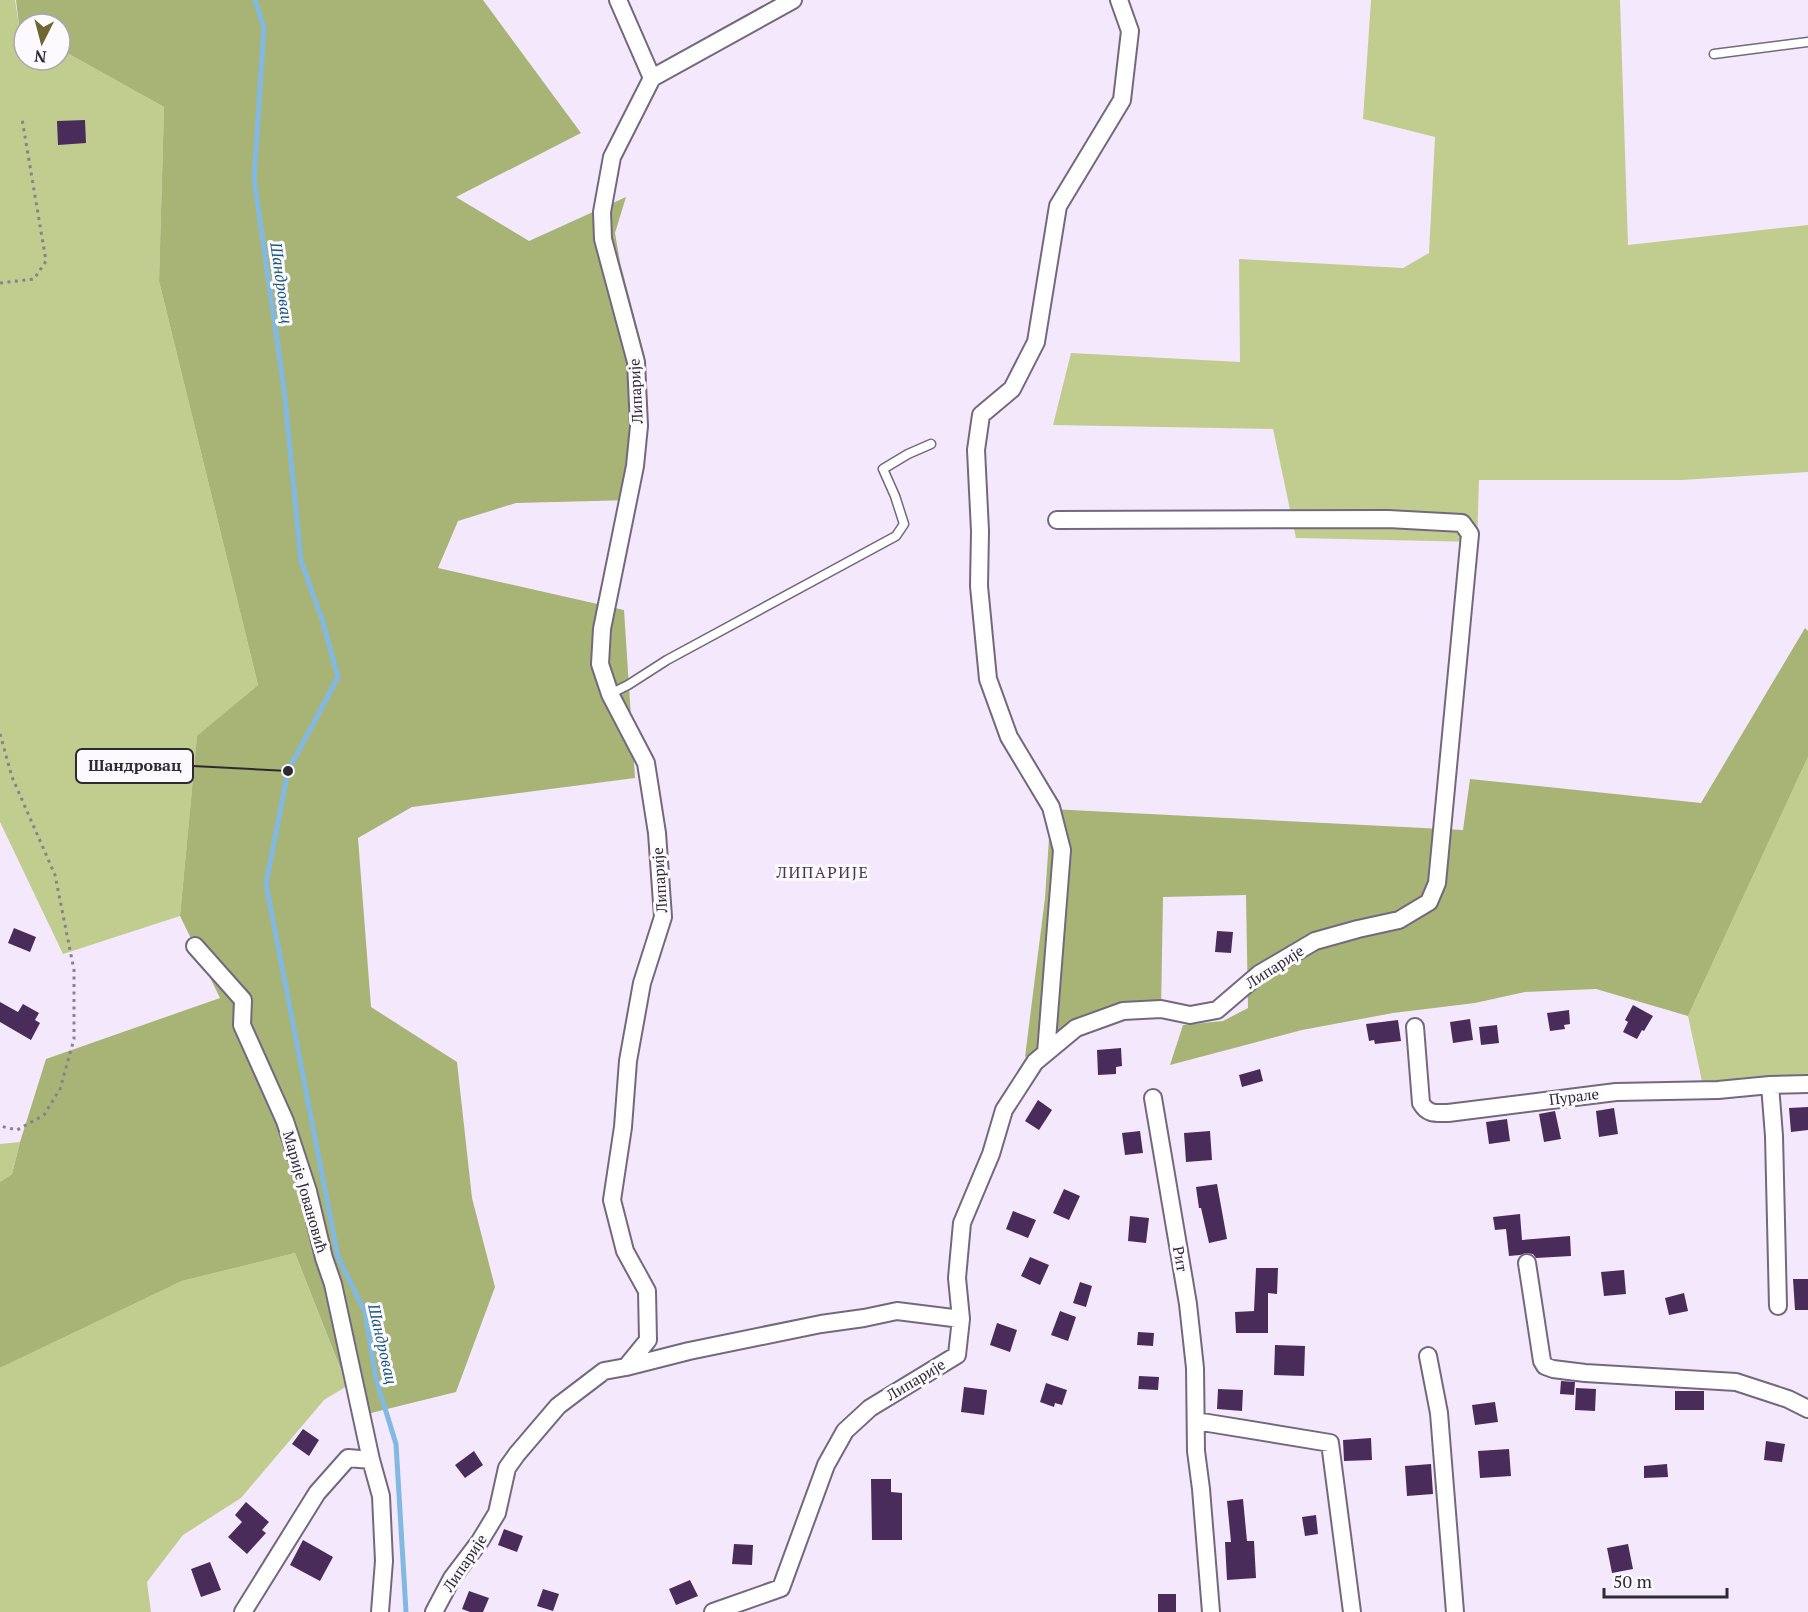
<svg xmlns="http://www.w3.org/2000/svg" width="1808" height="1612" font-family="'PT Serif',serif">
<rect width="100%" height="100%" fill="#f4e9fc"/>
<path fill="#c0cd8f" d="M0 0H15L19 25 24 29V60H60V49L164 107 159 281 258 685 197 737 180 916 63 954 0 822Z
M1371 0H1620L1628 245 1808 225V472L1682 480H1479L1477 542 1296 538 1273 429 1053 425 1071 353 1240 362 1239 259 1403 268 1429 253 1435 137 1363 119Z
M1808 757V1079L1703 1086 1688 1016Z
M20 1142 12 1174 0 1182V1144Z
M295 1253 347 1386 324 1400 241 1498 183 1535 147 1582 151 1612H0V1368L182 1281Z"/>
<path fill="#a7b476" d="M16 0H483L581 133 456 197 529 241 626 197 615 233 620 262 645 357 644 439 633 500 516 503 458 521 438 568 624 610 635 778 412 807 358 838 371 1007 457 1062 472 1198 495 1287 456 1392 359 1416 295 1253 182 1281 0 1368V1182L12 1174 20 1142 46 1059 220 998 180 916 197 736 258 685 159 281 164 107 60 49V24H24V29L19 25Z
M1805 628 1808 631V757L1688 1016 1596 989 1525 992 1475 1003 1393 1013 1302 1030 1170 1065 1183 1025 1223 1021 1248 1008 1246 895 1163 897 1161 1012 1140 1013 1025 1057 1045 898 1051 809 1463 830 1470 779 1701 803Z"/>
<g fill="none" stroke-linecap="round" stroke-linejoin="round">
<path stroke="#81b9e3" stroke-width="5" d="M255 0 264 28 254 179 284 389 301 561 322 619 338 677 288 771 266 884 338 1257 365 1312 376 1379 396 1444 406 1612"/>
</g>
<path fill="#492c5a" d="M85 120 86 143 58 145 57 121Z
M14 928 36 937 30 952 8 943Z
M1217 931 1233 932 1231 953 1215 952Z
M0 1002 18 1012 23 1004 39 1013 35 1020 40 1023 31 1040 0 1022Z
M1633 1005 1653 1016 1644 1031 1642 1030 1637 1039 1623 1032 1628 1022 1625 1020Z
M1569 1010 1570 1024 1564 1025 1565 1029 1550 1031 1547 1013Z
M1470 1019 1473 1040 1453 1043 1450 1022Z
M1398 1020 1401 1041 1375 1044 1374 1040 1369 1041 1366 1024Z
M1497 1025 1499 1043 1481 1045 1479 1027Z
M1121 1048 1122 1066 1116 1067V1074L1098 1075 1097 1050Z
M1260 1069 1263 1081 1242 1087 1239 1075Z
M1038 1100 1052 1110 1039 1130 1025 1121Z
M1808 1107V1130L1791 1132 1789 1108Z
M1614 1108 1618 1134 1599 1137 1596 1111Z
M1555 1111 1561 1139 1544 1142 1539 1114Z
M1507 1119 1510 1141 1489 1144 1486 1122Z
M1140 1131 1143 1153 1125 1155 1122 1133Z
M1210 1131 1212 1160 1186 1162 1184 1133Z
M1217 1184 1227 1239 1209 1243 1201 1208H1199L1196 1187Z
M1064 1189 1080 1196 1069 1220 1053 1213Z
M1013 1211 1036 1220 1028 1238 1006 1229Z
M1520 1214 1522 1240 1570 1236 1571 1256 1536 1258 1533 1254 1526 1253 1520 1255 1509 1256 1506 1229 1495 1230 1493 1217Z
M1130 1216 1149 1218 1146 1243 1128 1241Z
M1030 1257 1049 1265 1040 1285 1021 1276Z
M1256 1268H1278L1277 1294 1268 1293V1333H1236L1235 1312 1254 1311Z
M1624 1270 1626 1294 1604 1296 1601 1272Z
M1793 1279H1808V1310H1795Z
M1080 1282 1092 1286 1086 1307 1073 1303Z
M1684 1293 1688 1311 1669 1315 1665 1298Z
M1060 1311 1076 1317 1068 1341 1051 1335Z
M997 1323 1017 1330 1010 1352 990 1345Z
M1138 1332 1154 1333 1153 1346 1137 1345Z
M1275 1345 1305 1346 1304 1376 1274 1375Z
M1139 1376 1159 1377 1158 1390 1138 1389Z
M1561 1381 1575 1382 1574 1395 1560 1394Z
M1046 1383 1067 1390 1062 1405 1055 1403 1054 1407 1040 1402Z
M964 1387 987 1390 984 1415 961 1412Z
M1576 1388 1596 1389 1595 1411 1575 1410Z
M1218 1389 1243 1390 1242 1411 1217 1409Z
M1675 1391H1704V1410H1675Z
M1495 1402 1498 1422 1475 1425 1472 1405Z
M303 1429 319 1440 309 1456 292 1444Z
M1371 1438 1372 1460 1344 1461 1343 1440Z
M1766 1441 1785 1444 1782 1462 1764 1460Z
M1509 1449 1511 1476 1480 1478 1478 1451Z
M474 1451 483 1465 465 1478 455 1465Z
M1431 1464 1433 1494 1407 1496 1405 1466Z
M1667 1464 1668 1477 1644 1478V1466Z
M871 1479H891V1492L902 1493V1540H872Z
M1243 1499 1247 1541H1254L1256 1578 1227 1580 1225 1542H1231L1227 1501Z
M246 1502 269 1522 262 1530 266 1533 247 1554 228 1537 242 1522 235 1515Z
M1316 1515 1318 1534 1305 1536 1302 1517Z
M504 1529 523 1536 517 1552 498 1545Z
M303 1540 333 1557 320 1581 290 1565Z
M734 1544 753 1545 752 1565 732 1564Z
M1628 1544 1633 1569 1612 1573 1607 1548Z
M210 1562 221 1590 201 1597 191 1569Z
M690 1580 698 1596 676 1605 669 1589Z
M543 1589 559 1594 553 1611 537 1606Z
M469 1591 489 1598 483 1612H470L462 1609Z
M1158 1594H1176V1612H1158Z"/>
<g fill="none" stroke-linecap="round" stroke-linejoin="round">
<g stroke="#75687d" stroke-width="11">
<path id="service" d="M1714 54 1808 42
M610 694 628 685 667 660 896 536 904 524 895 496 883 469 908 454 931 444"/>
</g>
<g stroke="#75687d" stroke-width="20">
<path id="minor" d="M618 0 652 78
M195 946 243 1000 242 1025 285 1121 308 1191 324 1258 333 1284 371 1460
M1415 1027 1421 1103C1428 1115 1436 1113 1448 1113L1616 1092 1718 1090 1770 1085 1808 1084
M1046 1053 1062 850 1051 807 1009 737 988 679 979 586 980 531 976 450 981 415 1012 389 1036 342 1058 206 1122 100 1130 31 1119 0
M1770 1085 1774 1136 1778 1306
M1153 1098 1188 1304 1195 1368 1196 1451 1201 1489 1211 1612
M1527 1263 1542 1361 1545 1366 1553 1369 1585 1373 1736 1382 1788 1399 1808 1409
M1428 1356 1439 1413 1455 1612
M626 1367 689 1351 821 1324 864 1318 897 1311 961 1319
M1196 1421 1330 1443 1352 1612
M243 1612 317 1493 348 1458 371 1460 381 1496 384 1561 380 1612
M434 1612 452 1578 480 1541 497 1513 507 1468 517 1454 558 1406 604 1371 626 1367 648 1340 647 1291 625 1251 612 1200 623 1127 628 1061 642 983 663 917 657 833 646 763 610 694 600 664 602 629 635 466 639 426 636 362 603 239 602 212 612 157 652 78 793 0
M713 1612 781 1588 826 1465 845 1431 870 1408 957 1355 961 1319 957 1278 962 1223 991 1154 1004 1110 1035 1062 1076 1028 1123 1011 1161 1009 1190 1015 1217 1010 1259 974 1315 941 1358 929 1399 920 1429 902 1437 883 1470 534 1462 523 1388 519 1057 520"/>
</g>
<path stroke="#8a818f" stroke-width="3" stroke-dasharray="3 4.5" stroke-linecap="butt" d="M0 283 34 279 46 261 22 119
M0 734 12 777 55 875 74 970V1039L60 1089 44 1115 17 1130 0 1126"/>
<use href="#service" stroke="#fff" stroke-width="8"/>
<use href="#minor" stroke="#fff" stroke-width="16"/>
</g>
<g text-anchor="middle" stroke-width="6" stroke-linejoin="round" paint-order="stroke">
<g font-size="15" fill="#2f2932" stroke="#fdfaff">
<text transform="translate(636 391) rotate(-93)" y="5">Липарије</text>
<text transform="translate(660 880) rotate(-94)" y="5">Липарије</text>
<text transform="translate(1275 967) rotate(-33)" y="5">Липарије</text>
<text transform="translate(1574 1097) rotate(-7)" y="5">Пурале</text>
<text transform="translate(305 1192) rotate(74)" y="5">Марије Јовановић</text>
<text transform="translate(1180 1259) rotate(80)" y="5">Рит</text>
<text transform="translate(916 1380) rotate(-31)" y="5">Липарије</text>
<text transform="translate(465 1563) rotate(-56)" y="5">Липарије</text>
</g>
<g font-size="16" font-style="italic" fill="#165780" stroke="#fdfaff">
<text transform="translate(282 283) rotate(82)" y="6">Шандровац</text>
<text transform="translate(383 1344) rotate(77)" y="6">Шандровац</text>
</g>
<g font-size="16" letter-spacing="1.5" fill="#44384c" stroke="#fdfaff">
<text x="823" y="878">ЛИПАРИЈЕ</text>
</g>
</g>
<path fill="none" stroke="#2f2932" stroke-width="2" d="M288 771L193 766"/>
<circle fill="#2f2932" stroke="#fdfaff" stroke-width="2" cx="288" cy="771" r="6"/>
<rect fill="#fdfaff" stroke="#2f2932" stroke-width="2" x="76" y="749" width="117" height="34" rx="6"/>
<g font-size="16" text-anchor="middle" font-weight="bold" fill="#2f2932">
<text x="135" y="771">Шандровац</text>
</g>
<g transform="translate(42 42) rotate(186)"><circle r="28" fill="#fdfaff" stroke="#aba6ad" stroke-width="1.5"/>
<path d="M0-4.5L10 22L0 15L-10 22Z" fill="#6e6734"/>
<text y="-9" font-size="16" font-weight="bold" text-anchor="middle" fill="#2f2932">N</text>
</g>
<path d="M1604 1588v9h123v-9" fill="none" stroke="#2f2932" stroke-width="3"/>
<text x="1613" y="1588" font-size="18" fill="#2f2932" stroke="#fdfaff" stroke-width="4.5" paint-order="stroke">50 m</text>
</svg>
